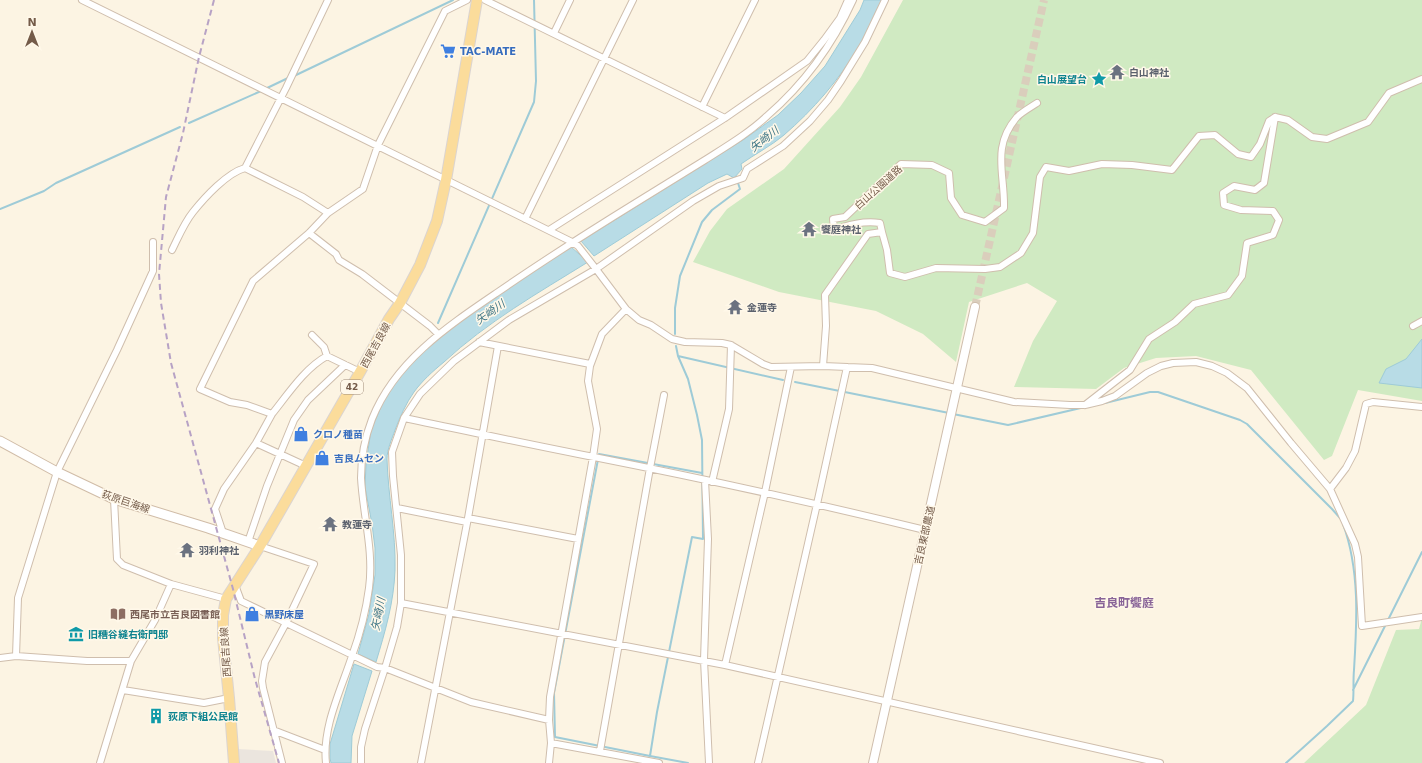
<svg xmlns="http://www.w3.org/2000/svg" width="1422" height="763" font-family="'DejaVu Sans','Noto Sans JP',sans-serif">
<rect width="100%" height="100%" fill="#fcf4e3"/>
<path fill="#ebe5de" d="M238 749 273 751 276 763H239Z"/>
<path fill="#d0eac2" d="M903 0H1422V401L1358 390 1332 456 1324 460 1251 370 1196 356 1156 358 1124 368 1096 389 1014 387 1033 341 1057 301 1027 283 969 302 956 362 923 334 876 311 779 292 693 262 710 231 727 209 784 169 840 107 861 77Z
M1422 618V763H1304L1366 705 1396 630 1419 629Z"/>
<path fill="#b8dce6" stroke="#9ecbd7" d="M864 0H883C875 15 868 31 859 46 840 79 813 110 784 135 771 146 755 154 741 164L742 169 734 178 727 174 708 183 594 256 581 241 743 140 778 115 801 93 825 66 860 10Z
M570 246 588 262C538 293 487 322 444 362 433 371 422 381 414 392 406 403 400 417 395 430 392 439 387 449 387 459 388 496 396 533 395 570 394 602 385 632 376 662L358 654 369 614 375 575V548L372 524 365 487 366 464 371 430 384 400 401 373 416 357 483 303Z
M1422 339V388L1379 383 1386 369 1406 359Z
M354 664 372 671 352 736 351 763H331L330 758V744Z"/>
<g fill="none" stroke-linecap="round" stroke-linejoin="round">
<path stroke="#9ecbd7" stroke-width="2" d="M294 76 453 0
M265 89 288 78
M189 123 261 91
M0 209 44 191 56 183 180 127
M438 323 534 102 536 81 534 0
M675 334V308L680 276 702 222 712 210 740 189 737 180
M676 346 678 356 688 379 697 415 702 440 703 539 692 537 657 712 650 756 688 763
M678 356 783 380
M795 382 949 413
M1105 403 1150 392H1158L1240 420 1247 424 1332 509 1340 518
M953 414 1008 425 1085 407
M1388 620 1422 552
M1353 690 1386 624
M650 756 555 737 554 693 599 454 702 473
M1286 763 1327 726 1353 701C1354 692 1353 680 1354 670 1357 622 1360 570 1343 524"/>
<path stroke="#dacebc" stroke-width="8" stroke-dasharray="8 4" stroke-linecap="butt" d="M975 307 1044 0"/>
<g stroke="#cfbead" stroke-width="8">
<path id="minor" d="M82 0 572 242 578 246 596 269 626 309 639 320 651 325 672 339 685 342 722 343 731 345 763 364 771 367 823 366 872 368 1014 402 1070 405H1085L1102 401 1115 396 1147 373 1161 366 1173 363 1196 362 1212 366 1227 373 1247 388 1291 443 1330 489 1355 544 1358 557 1362 626 1422 617
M485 0 725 118
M554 33 570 0
M702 107 755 0
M245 168 286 88 328 0
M525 219 633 0
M549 230 725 118 807 61 824 40 840 18 848 0
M882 232 880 223C865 221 847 224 834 231L833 219 845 217 901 164 932 165 949 173 951 198 962 215 985 222 1004 208C1005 174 991 147 1017 117 1022 112 1031 107 1037 103
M309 233 336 254 339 260 362 274 430 326 438 334
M172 250C178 238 184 223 193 212 205 197 227 173 245 168L303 197 328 213
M626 309 602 334 590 366 588 381 597 429 593 457 550 697 549 720 551 743 659 763
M1413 326 1422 321
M312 335 324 347 327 356 360 372
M479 342 590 364
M823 366 826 326 825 295 868 234 882 232 887 250 890 273 905 277 936 268 985 269 1000 267 1021 253 1033 233 1040 177 1046 167 1069 171 1102 164 1132 165 1172 170 1199 136 1215 135 1238 154 1251 157 1260 144 1269 121 1275 117
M1085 405 1130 370 1149 339 1175 322 1194 304 1228 295 1242 276 1247 243 1273 235 1279 220 1273 211 1241 210 1224 205 1223 193 1234 186 1255 190 1264 183 1275 117 1288 120 1312 137 1327 139 1368 122 1389 93 1422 79
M272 414C288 394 305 368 327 356
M404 418C468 431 531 445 594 457 705 479 815 503 925 530
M256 443 306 466
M705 480 708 539 704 660 709 763
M712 482 729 409 731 345
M1330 489 1346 468 1355 451 1366 404 1373 402 1422 407
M114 499 117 559 123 565 171 584 226 599
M397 508 467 522
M468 518 578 539
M223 533 215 509 224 489 256 443 272 414 247 405 230 402 200 389 253 281 309 233 328 213 363 189 378 145 445 11 467 0
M248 542 267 486 294 420 308 400 345 365
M260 546 314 564 286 623 265 662 262 681 263 688 282 763
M235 585 241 601 377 667 385 668 471 702 549 720
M401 603 725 665 1160 763
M16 656 18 598 57 472 117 350 153 271V242
M0 658 16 656 87 661H131
M725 665 765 492 791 367
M123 690 204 703 229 698
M273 730 325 750
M600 751 650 468 664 395
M100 763 131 661 155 620 171 584
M326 763C322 727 341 690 352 656 360 634 366 611 369 588 374 551 363 515 361 478 361 458 365 437 372 419 395 361 448 326 498 292 543 261 590 231 637 202 660 188 682 174 705 160 727 146 749 133 767 116 804 84 833 44 853 0
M361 763V747L365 729 385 668 397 627 401 603V555L393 476 392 452 404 418 420 394 454 361 509 320 596 269 693 201 719 186 743 178 747 169 783 146 810 121 828 100 841 81 865 42 885 0
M421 763 468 518 498 346
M549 763 551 743
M758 763 817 504 847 367"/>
</g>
<g stroke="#cfbead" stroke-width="10">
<path id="tertiary" d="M873 763 975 307"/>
</g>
<g stroke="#d0bca7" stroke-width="11">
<path id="secondary" d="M0 441 57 472 114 499 208 528 260 546"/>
</g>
<g stroke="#dbd4d0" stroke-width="12">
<path id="primary" d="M234 763 229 698 223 638V615L226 599 260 546 360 372 389 319 400 303 420 265 437 221 446 180 477 0"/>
</g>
<use href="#minor" stroke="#fff" stroke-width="6"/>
<use href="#tertiary" stroke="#fff" stroke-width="8"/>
<use href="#secondary" stroke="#fff" stroke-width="9"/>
<use href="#primary" stroke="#fbdc9b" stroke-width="10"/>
<path stroke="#b7a2c5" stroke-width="2" stroke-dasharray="6 4" stroke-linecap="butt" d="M214 0 199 57 183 133 166 197 159 274 161 303 171 363 233 589 255 679 279 763"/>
</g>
<defs>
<g id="supermarket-bare" transform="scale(1.2)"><path d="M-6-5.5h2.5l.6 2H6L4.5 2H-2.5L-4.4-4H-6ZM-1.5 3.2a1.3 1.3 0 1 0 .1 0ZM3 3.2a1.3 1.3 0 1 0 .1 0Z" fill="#3f7fe0" stroke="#fff8e9" stroke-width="2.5" paint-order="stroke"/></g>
<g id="temple-bare" transform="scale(1.2)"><path d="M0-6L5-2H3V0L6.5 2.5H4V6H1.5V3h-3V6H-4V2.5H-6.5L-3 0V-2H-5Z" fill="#6b7280" stroke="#fff8e9" stroke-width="2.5" paint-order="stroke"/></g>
<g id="sight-bare" transform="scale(1.2)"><path d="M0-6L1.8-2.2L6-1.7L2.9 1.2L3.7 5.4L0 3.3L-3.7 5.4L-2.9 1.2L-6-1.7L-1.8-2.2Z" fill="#0f9aa8" stroke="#fff8e9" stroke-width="2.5" paint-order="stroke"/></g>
<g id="shop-bare" transform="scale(1.2)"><path d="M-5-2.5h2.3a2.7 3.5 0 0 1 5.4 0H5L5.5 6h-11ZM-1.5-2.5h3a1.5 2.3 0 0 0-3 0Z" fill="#3f7fe0" stroke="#fff8e9" stroke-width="2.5" paint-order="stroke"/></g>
<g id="library-bare" transform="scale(1.2)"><path d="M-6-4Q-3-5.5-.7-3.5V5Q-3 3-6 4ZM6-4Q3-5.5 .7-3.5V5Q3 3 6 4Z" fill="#8d6e63" stroke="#fff8e9" stroke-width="2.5" paint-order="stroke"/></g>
<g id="museum-bare" transform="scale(1.2)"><path d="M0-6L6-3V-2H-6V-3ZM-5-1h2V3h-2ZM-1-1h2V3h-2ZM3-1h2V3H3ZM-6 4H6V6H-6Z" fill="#0f9aa8" stroke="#fff8e9" stroke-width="2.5" paint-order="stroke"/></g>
<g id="building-bare" transform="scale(1.2)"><path d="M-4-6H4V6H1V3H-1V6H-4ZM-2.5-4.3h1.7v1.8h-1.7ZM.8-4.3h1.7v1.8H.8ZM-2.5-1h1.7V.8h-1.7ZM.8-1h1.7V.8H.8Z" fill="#0f9aa8" stroke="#fff8e9" stroke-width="2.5" paint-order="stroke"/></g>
</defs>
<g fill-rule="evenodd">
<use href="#supermarket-bare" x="448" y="51"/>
<use href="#temple-bare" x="1117" y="72"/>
<use href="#sight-bare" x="1099" y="79"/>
<use href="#temple-bare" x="809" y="229"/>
<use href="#temple-bare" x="735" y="307"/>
<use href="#shop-bare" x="301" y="434"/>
<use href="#shop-bare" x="322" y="458"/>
<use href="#temple-bare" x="330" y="524"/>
<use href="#temple-bare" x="187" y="550"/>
<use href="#library-bare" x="118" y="614"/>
<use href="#shop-bare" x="252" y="614"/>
<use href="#museum-bare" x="76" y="634"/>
<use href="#building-bare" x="156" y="716"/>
</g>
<g text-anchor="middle" stroke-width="3" stroke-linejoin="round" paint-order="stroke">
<rect fill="#fff8e9" stroke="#9e8a79" stroke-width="1" x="341" y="380" width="22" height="14" rx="3"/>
<g font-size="9" font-weight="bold" fill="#745b49">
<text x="352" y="390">42</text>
</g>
<g font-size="10" font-weight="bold" fill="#366cbe" stroke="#fff8e9" text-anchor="start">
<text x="460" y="55">TAC-MATE</text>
<text x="313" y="438">クロノ種苗</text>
<text x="334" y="462">吉良ムセン</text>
<text x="264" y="618">黒野床屋</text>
</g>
<g font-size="10" font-weight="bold" fill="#5b616d" stroke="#fff8e9" text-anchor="start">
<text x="1129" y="76">白山神社</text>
<text x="821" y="233">饗庭神社</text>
<text x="747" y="311">金蓮寺</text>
<text x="342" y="528">教蓮寺</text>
<text x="199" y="554">羽利神社</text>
</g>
<g font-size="10" font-weight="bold" fill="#0d838f" stroke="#fff8e9" text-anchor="start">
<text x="1087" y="83" text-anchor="end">白山展望台</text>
<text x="88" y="638">旧糟谷縫右衛門邸</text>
<text x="168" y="720">荻原下組公民館</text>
</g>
<g font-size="10" fill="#745b49" stroke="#fff8e9">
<text transform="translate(878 187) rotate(-42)" y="4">白山公園道路</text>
<text transform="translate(375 345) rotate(-61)" y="4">西尾吉良線</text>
<text transform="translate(126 501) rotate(19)" y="4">荻原巨海線</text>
<text transform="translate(924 535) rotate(-77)" y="4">吉良東部農道</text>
<text transform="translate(225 652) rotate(-94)" y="4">西尾吉良線</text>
</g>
<g font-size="10" font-weight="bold" fill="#785e54" stroke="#fff8e9" text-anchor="start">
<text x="130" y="618">西尾市立吉良図書館</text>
</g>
<g font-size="11" font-style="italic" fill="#437988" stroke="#fff8e9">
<text transform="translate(764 139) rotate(-38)" y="4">矢崎川</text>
<text transform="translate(490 312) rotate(-35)" y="4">矢崎川</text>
<text transform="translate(378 614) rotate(-79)" y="4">矢崎川</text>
</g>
<g font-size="12" font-weight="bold" fill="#896498" stroke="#fff8e9">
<text x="1124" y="607">吉良町饗庭</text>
</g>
</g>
<g transform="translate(32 32)" stroke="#fff8e9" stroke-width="3" paint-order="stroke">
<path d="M0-3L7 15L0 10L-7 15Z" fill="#745b49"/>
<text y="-6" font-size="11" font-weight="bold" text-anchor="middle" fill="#745b49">N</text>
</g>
</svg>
